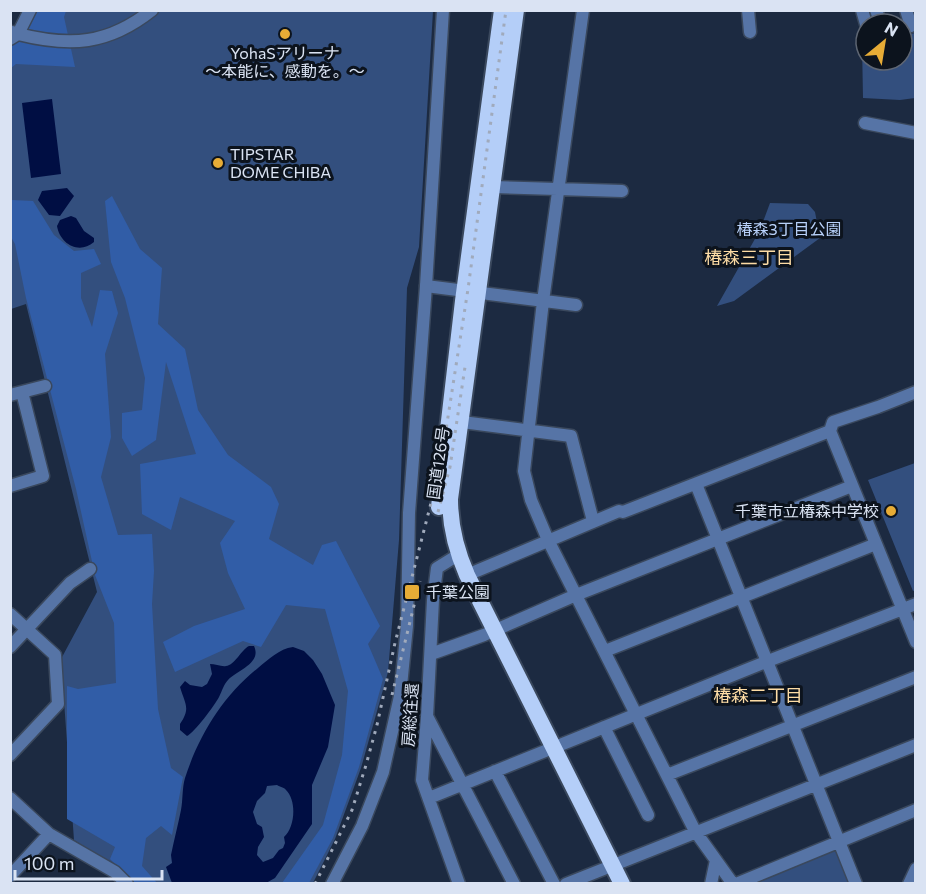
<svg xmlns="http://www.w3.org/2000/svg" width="926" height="894" font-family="Commissioner,'Noto Sans JP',sans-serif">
<rect width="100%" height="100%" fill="#1c2a41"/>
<path fill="#334f7e" d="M36 11H433L419 247 407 288 399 540 388 672 361 768 335 839 313 883H136L113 865 74 840 61 659 97 592 26 304 11 309 10 37Z
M915 33V98L900 100 863 98 862 44 866 43V60H902V36Z
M770 203 808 204 815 212 820 238 734 301 717 306 760 230Z
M915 463 916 590 913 591 868 480Z
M831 850 838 853 850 884H747Z"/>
<path fill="#315da7" d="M35 11H66L64 17 75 67 16 64 11 68V41Z
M112 196 140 249 162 268 158 324 185 349 198 410 228 455 271 487 279 504 269 539 313 565 322 545 336 541 380 626 368 644 383 679 359 767 333 838 309 883H282L323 825 342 755 348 691 325 609 286 605 261 647 243 641 175 672 163 642 194 626 245 609 228 573 220 543 235 521 180 497 171 530 142 514 140 464 196 454 166 362 156 440 132 456 122 438V413L142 410 145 378 125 298 111 262 105 201Z
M12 200 33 201 54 235 74 251 94 249 101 264 81 273V298L92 327 100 290 112 291 118 313 105 354 111 437 101 477 118 535 152 534 154 571 152 604 158 709 171 768 183 777 172 835 161 826 146 838 142 866 157 883H134L110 859 115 847 67 819V686L78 689 116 683 114 623 95 575 76 489 26 298 15 244 11 237V202Z"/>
<path fill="#000e43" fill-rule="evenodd" d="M52 99 61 174 31 178 22 103Z
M67 188 74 196 60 216 49 215 38 200 42 191Z
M71 216 76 218 84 231 94 238V242C79 255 60 244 57 226L60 220Z
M249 646H254C262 663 238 670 228 680 224 684 222 691 219 697 215 705 194 733 187 736L180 730V724C191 708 185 704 180 687L185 681 190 685 202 687 207 684 212 674 210 664C215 664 222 667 226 666 235 665 241 650 249 646Z
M293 647 304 651 313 660 322 674 335 705 328 747 312 785V824L275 878 266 883H172L166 867 172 863 171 855C174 840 178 825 181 810 183 800 182 788 185 778 199 735 223 696 258 668 269 659 279 649 293 647ZM277 785C280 787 284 787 286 790 297 801 295 827 284 837L285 843 283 848 279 850 273 858 263 862 257 855 258 847 264 837 262 827 257 824 253 812 257 801 265 793 267 786Z"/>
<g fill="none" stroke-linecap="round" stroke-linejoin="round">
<g stroke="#3a485d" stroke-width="15">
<path id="minor" d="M583 10 543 301 524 471 531 500 548 540 695 831 733 884
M748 10 750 32
M862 10 866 24
M876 10 881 24
M906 10 911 26
M12 32 18 34 30 10
M10 39 18 34C70 47 108 45 152 10
M865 123 916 133
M493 187 622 191
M426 286 576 305
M916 392 878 407 833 422 830 431 916 642
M10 395 45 386
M462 422 571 436 593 521
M696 484 856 884
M10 486 43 476 22 392
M458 555 437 568 433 600 427 717 422 780 459 884
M467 575 619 511 623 512 830 431
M10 614 55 655 58 704 10 755
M10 647 70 583 90 569
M605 651 876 544
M431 654 484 635 576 595 852 486
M428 718 514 884
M604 727 648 815
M495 771 554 884
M667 775 916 677
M10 798 49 834 115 872 127 884
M429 798 768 661 916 604
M10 876 49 834
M566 884 916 745
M711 884 716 860
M736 884 916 810"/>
</g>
<g stroke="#3a485d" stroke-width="15">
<path id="tertiary" d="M332 884 362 826 383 772 400 696 407 626 409 513 426 286 443 10
M909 884 916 869"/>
</g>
<g stroke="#3a485d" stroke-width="20">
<path id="trunk" d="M516 10 450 499C450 526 456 550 467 575L622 884
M439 507 463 301 502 10"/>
</g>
<use href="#minor" stroke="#5674a6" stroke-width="12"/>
<use href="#tertiary" stroke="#5674a6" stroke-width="12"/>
<use href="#trunk" stroke="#b4cef8" stroke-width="16"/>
<path stroke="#a0aabc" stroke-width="3" stroke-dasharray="3 6" stroke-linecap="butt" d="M438 512 450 467 465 367
M392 695 420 581
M315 884 352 810 366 765 377 725 395 643 440 468 468 289 506 10"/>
</g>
<g fill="#e7ac36" stroke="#0c131d" stroke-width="2">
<circle cx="285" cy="34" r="6"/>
<circle cx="218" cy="163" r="6"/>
<circle cx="891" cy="511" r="6"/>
<rect x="404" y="584" width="16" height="16" rx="3"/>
</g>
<g text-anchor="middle" stroke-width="6" stroke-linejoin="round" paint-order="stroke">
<g font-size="16" fill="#dae3f3" stroke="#0c131d" text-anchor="start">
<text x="285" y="59" text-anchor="middle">YohaSアリーナ<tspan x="285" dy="18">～本能に、感動を。～</tspan></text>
<text x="230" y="160">TIPSTAR<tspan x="230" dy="18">DOME CHIBA</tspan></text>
<text x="879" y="517" text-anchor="end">千葉市立椿森中学校</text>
<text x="426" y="598">千葉公園</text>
</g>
<g font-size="16" fill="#b8d1fa" stroke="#0c131d">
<text x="789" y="235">椿森3丁目公園</text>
</g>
<g font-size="16" fill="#dae3f3" stroke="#0c131d">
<text transform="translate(438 463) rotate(-82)" y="6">国道126号</text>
<text transform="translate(410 715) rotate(-86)" y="6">房総往還</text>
</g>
<g font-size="18" fill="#fddca5" stroke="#0c131d">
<text x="749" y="264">椿森三丁目</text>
<text x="758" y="702">椿森二丁目</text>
</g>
</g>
<rect width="926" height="894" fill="none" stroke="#dae3f3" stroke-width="24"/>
<g transform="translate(884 42) rotate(30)"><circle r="28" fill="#0c131d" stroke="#5e6673" stroke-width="1.5"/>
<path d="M0-4.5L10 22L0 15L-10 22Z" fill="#e7ac36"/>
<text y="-9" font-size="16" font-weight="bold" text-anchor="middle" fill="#dae3f3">N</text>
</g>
<path d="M15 870v9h147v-9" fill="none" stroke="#dae3f3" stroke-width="3"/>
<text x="24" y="870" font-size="18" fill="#dae3f3" stroke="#0c131d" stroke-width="4.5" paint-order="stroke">100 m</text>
</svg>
